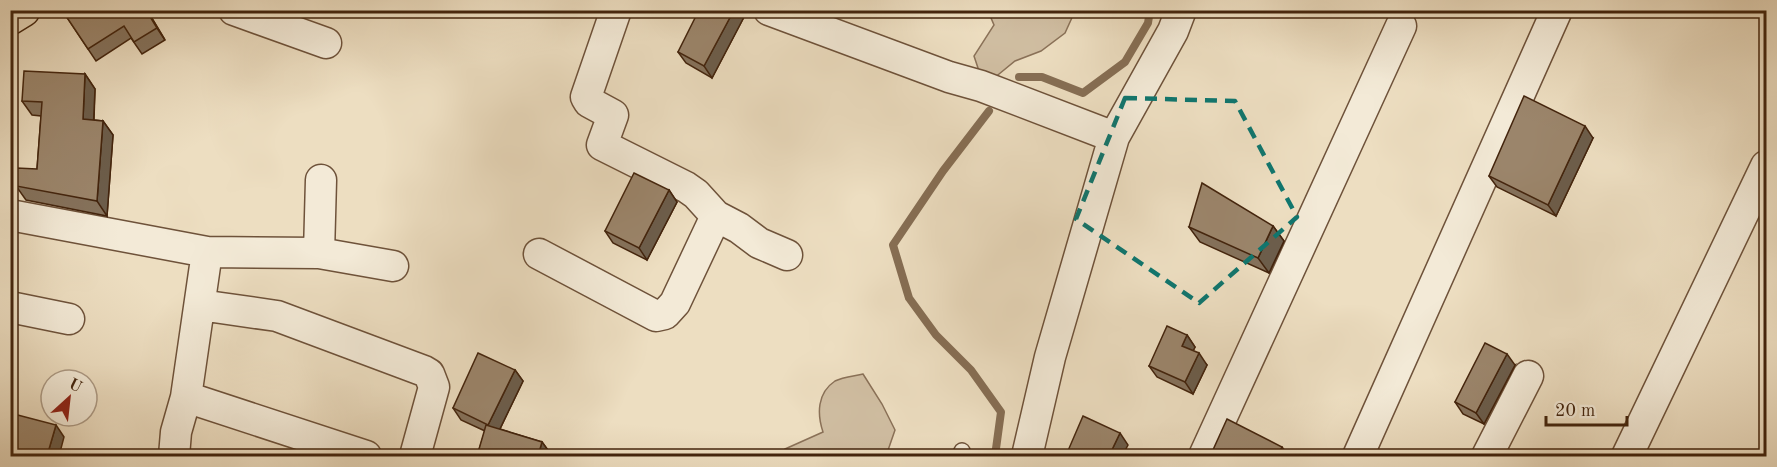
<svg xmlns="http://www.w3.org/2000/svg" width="1777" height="467" font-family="'Old Standard TT',serif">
<rect width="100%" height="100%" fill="#eddec1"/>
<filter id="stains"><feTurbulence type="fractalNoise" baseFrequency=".00333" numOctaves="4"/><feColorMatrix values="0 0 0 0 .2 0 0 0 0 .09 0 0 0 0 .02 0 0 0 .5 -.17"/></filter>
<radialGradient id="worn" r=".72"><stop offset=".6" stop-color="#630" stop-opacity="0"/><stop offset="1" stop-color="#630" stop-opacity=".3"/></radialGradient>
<path fill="#d0bea2" stroke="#8a7158" stroke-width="1.5" d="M988 11H1075L1065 33 1041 51 1015 61 993 79 980 74 974 56 994 25Z
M863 374 882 404 895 430 886 456H787L785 449 823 432C817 414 817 393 835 381 843 377 855 376 863 374Z"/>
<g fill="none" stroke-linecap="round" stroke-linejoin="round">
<path stroke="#866e54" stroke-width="8" d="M1019 77H1042L1083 93 1125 62 1148 23 1150 10
M989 111 943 171 893 245 909 298 936 335 971 370 1001 412 995 456"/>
<g stroke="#6e523a" stroke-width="18">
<path id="service" d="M960 456 962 451"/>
</g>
<g stroke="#6e523a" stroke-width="33">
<path id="minor" d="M234 10 326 43
M769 10 949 77 981 86 1114 137
M10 215 207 252 319 253 393 266
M716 216 739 228 759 243 787 255
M319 253 321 180
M539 254 656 316 665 314 675 303 716 216 696 194 686 187 602 145 613 115 589 102 586 97 616 10
M200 305 277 316 424 371 429 374 434 387 415 456
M10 307 69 319
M186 397 366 456
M174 456 176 432 186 397 207 252
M1027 456 1050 357 1114 137 1173 31 1181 10
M1204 456 1401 26
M1358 456 1557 10
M1487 456 1528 376
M1627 456 1766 166"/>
</g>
<g stroke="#43240d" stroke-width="36">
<path id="primary" d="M10 18 23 10"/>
</g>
<use href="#service" stroke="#f3ead7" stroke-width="15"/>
<use href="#minor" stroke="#f3ead7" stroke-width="30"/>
<use href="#primary" stroke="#eddec1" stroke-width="33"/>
</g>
<path fill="#85725c" stroke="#43240d" stroke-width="1.5" d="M62 10H147L165 40 142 54 131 38 96 61Z
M744 17 712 78 686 63 678 52Z
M85 74 95 89 94 120 103 121 113 135 107 216 26 200 16 186 37 169 41 116 32 115 22 101Z
M1593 138 1556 216 1497 187 1489 176Z
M669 190 677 202 647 260 613 243 605 231Z
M1273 226 1284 241 1269 273 1200 242 1189 227Z
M1187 335 1195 347 1193 351 1207 365 1193 394 1157 377 1149 366Z
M1515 365 1484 424 1463 414 1455 402Z
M515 370 523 381 500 429 542 442 550 453 549 456H477L485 431 461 420 453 408Z"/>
<path fill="#6c5d4b" stroke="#43240d" stroke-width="1.5" d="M146 10H147L165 40 157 28Z
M734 10H740L744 17 712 78 704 66Z
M85 74 95 89 93 134 83 119Z
M103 121 113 135 107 216 97 201Z
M1585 126 1593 138 1556 216 1548 205Z
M669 190 677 202 647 260 639 248Z
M1273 226 1284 241 1269 273 1258 258Z
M1187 335 1195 347 1190 357 1182 346Z
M1199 353 1207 365 1193 394 1185 382Z
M1507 354 1515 365 1484 424 1476 413Z
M515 370 523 381 496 437 488 425Z
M56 425 64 437 59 456H47Z
M1120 433 1128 445 1122 456H1109Z
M542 442 550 453 549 456H538Z
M1282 447 1289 456H1277Z"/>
<path fill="#9b856b" stroke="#43240d" stroke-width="1.5" d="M62 10H146L157 28 134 42 124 26 88 49Z
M699 10H734L704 66 678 52Z
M24 71 85 74 83 119 103 121 97 201 16 186 17 168 37 169 42 102 22 101Z
M1524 96 1585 126 1548 205 1489 176Z
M634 173 669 190 639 248 605 231Z
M1202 183 1273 226 1258 258 1189 227Z
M1167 326 1187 335 1182 346 1199 353 1185 382 1149 366Z
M1485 343 1507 354 1476 413 1455 402Z
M478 353 515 370 488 425 453 408Z
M10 413 56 425 47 456H10Z
M1083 416 1120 433 1109 456H1074L1067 453Z
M1227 419 1282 447 1277 456H1208L1212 452Z
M486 425 542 442 538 456H477Z"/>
<path fill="none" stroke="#0f766e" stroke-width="4.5" stroke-dasharray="12 8" stroke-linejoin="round" d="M1125 98 1235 101 1297 217 1199 303 1076 219Z"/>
<rect width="1777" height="467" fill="none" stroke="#eddec1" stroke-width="36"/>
<rect x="12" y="12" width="1753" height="443" fill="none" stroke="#43240d" stroke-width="3"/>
<rect x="18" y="18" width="1741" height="431" fill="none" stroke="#43240d" stroke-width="1.5"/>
<g transform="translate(69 398) rotate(27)"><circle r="28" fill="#f3ead7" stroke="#ad9b86" stroke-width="1.5"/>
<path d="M0-4.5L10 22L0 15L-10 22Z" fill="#8f2418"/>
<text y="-9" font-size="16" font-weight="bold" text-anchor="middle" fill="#43240d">U</text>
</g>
<path d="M1546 416v9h81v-9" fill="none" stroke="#43240d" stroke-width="3"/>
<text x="1555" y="416" font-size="18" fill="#43240d" stroke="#f3ead7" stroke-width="4.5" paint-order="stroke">20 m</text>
<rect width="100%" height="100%" filter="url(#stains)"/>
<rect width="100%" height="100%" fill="url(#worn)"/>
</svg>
